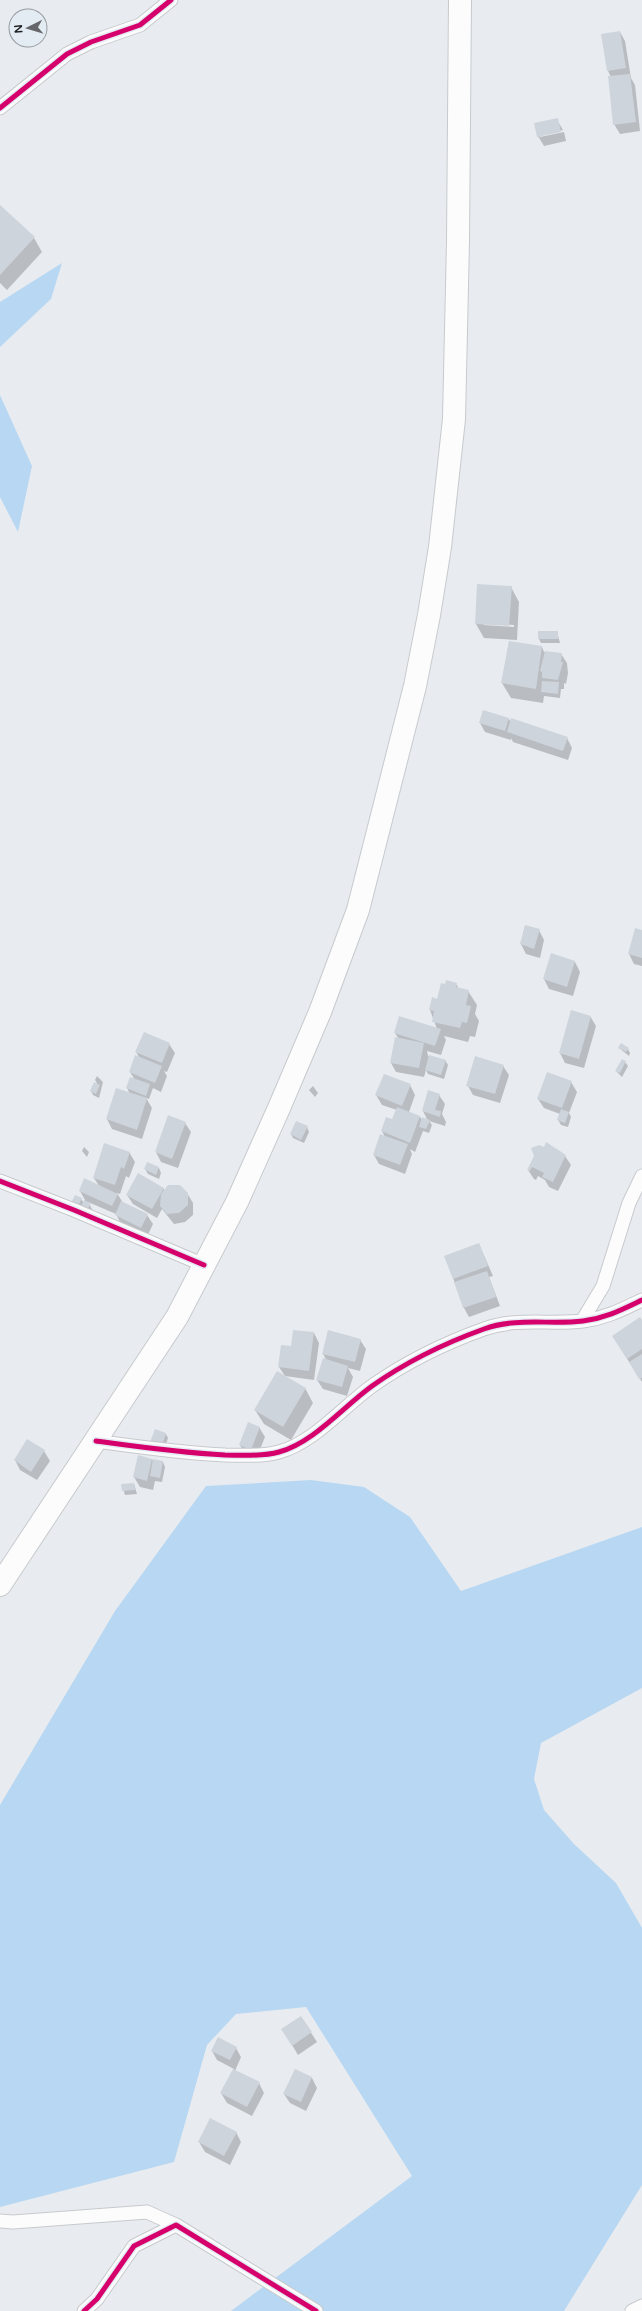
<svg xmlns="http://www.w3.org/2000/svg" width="642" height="2311" font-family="'Varela Round',sans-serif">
<rect width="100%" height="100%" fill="#e8ecf0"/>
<path fill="#b8d7f2" d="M62 263 51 299 0 347V302Z
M0 395 32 466 18 532 0 497Z
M311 1480 364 1487 410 1517 461 1591 642 1527V1688L541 1743 534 1779 544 1810 574 1844 616 1883 642 1928V2185L564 2311H231L412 2176 306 2007 236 2014 207 2045 174 2162 0 2207V1805L115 1611 206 1486Z"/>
<path fill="#0003" fill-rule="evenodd" d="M620 32 625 41 631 78 635 85 640 131 620 134 614 124 611 77 608 71Z
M557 120 563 130 540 135V137L564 132 566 141 544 146 538 136Z
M0 206 34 238 42 252 7 290 0 283Z
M511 587 519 602 517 640 484 638 476 624ZM484 623 514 625V627L484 625Z
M557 632 560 643H541L539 639Z
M509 642 542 647 544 652 561 654 567 663 568 673 566 684 564 683V689H561L560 698 544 696 543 703 511 698 502 683Z
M483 711 509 719 511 723 567 738 572 748 568 760 513 742 511 738V740L485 732 480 723Z
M525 926 539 930 544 940 540 958 526 954 521 944Z
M642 931V966L634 964 629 954Z
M552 955 575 962 580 972 573 996 549 989 544 979Z
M456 984 459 989 468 991 477 1005 475 1014 479 1021 475 1037 470 1036 468 1042 444 1036 446 1040 441 1055 427 1051 428 1056 445 1060 448 1065 444 1079 428 1074 426 1070 424 1077 396 1072 391 1063 399 1039 395 1033 437 1029 430 1010Z
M590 1016 596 1026 584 1068 565 1063 560 1053Z
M169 1044 175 1053 167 1072 164 1071 167 1076 161 1092 153 1088 149 1099 146 1098 152 1108 142 1139 112 1129 107 1119 116 1089 130 1094 127 1088 135 1080 130 1072 139 1057 136 1052Z
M619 1048 628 1049 630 1053 629 1056Z
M625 1062 628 1066 622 1077 616 1071Z
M503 1066 509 1075 500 1103 473 1095 468 1086Z
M97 1076 103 1082 99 1098 93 1095 91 1091 98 1085 95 1080Z
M571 1082 577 1092 569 1113 571 1117 568 1127 561 1125 558 1120 560 1114 544 1108 538 1099Z
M410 1085 415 1095 409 1112 420 1117 422 1120 428 1121 423 1111 439 1095 445 1104 442 1114 446 1122 445 1126 429 1121 432 1125 429 1133 423 1131 415 1152 410 1149 412 1154 405 1174 379 1164 374 1155 385 1137 382 1131 393 1120 397 1110 382 1105 376 1095Z
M313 1086 318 1093 315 1097 309 1090Z
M169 1116 185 1123 191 1132 178 1168 161 1162 156 1152Z
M307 1127 309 1132 304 1143 293 1138 291 1134Z
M84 1147 89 1152 87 1157 82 1151Z
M129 1152 135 1162 129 1178 126 1176 120 1194 117 1193 123 1203 147 1215 153 1224 147 1237 121 1224 116 1214 88 1202 92 1209 89 1214 75 1207 81 1199 84 1203 85 1200 80 1191 99 1186 94 1178Z
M535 1156H565L571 1165 558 1191 549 1187 545 1180 538 1176 536 1180 534 1179 528 1170Z
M148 1163 159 1168 161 1173 159 1179 148 1174 145 1169Z
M163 1188 165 1191 187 1193 193 1203V1215L185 1222 174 1224 162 1209 157 1218 133 1204 127 1195Z
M479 1244 493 1276 489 1277 500 1306 469 1317 464 1308 445 1256Z
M642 1321V1382L619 1346Z
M314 1333 319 1343 314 1380 285 1376 279 1367 292 1347Z
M360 1340 366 1349 360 1371 348 1368 353 1377 347 1396 323 1389 317 1380 327 1361 323 1354Z
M305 1388 313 1403 291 1440 264 1424 255 1410Z
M259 1427 265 1437 256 1459 245 1454 240 1445Z
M166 1434 168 1438 163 1453 153 1449Z
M44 1451 50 1461 37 1480 20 1470 15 1460Z
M152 1459 154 1463V1460L163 1462 165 1467 162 1482 155 1481 153 1490 140 1487 134 1477Z
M134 1484 137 1494 125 1495 122 1485Z
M301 2017 317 2042 298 2055 288 2038Z
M236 2048 241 2057 235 2071 259 2083 264 2093 252 2116 227 2103 221 2093 234 2069 217 2060 212 2051Z
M295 2070 312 2078 317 2088 306 2111 290 2103 284 2094Z
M236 2132 241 2142 230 2165 205 2152 199 2142Z"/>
<path fill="#ced4dc" d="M620 31 626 68 607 71 601 34Z
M630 74 636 122 613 125 608 76Z
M558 118 561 132 537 137 534 123Z
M0 205 35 237 0 275Z
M477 584 512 586 509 626 475 624Z
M538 631H558V639H538Z
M509 641 542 646 536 689 501 683Z
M545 651 562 653 561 662H563L558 680 542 678V672L540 671Z
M542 681 559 682 558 694 541 692Z
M483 710 509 718 505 731 479 723Z
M511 718 568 737 563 751 507 732Z
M525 925 540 929 534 949 520 944Z
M635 928 642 930V958L628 954Z
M551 953 575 961 567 987 543 979Z
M446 980 457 983 456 987 469 990 466 1005 471 1006 467 1023 462 1022 460 1028 432 1022 434 1011 429 1010 432 997 437 999 441 983 445 984Z
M571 1010 591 1016 579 1059 559 1053Z
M399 1016 441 1029 435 1046 394 1033Z
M144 1032 170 1043 162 1063 135 1052Z
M395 1037 424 1043 419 1068 390 1063Z
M621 1043 629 1048 626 1052 618 1048Z
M135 1055 162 1066 155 1083 129 1072Z
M429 1055 446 1060 441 1075 425 1070Z
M475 1056 504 1065 495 1094 466 1086Z
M622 1059 626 1061 620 1073 615 1071Z
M547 1072 572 1081 562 1108 537 1099Z
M384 1074 411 1084 402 1106 375 1095Z
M130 1077 150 1084 146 1096 126 1088Z
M94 1082 100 1085 96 1094 90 1091Z
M116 1088 147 1098 137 1130 106 1119Z
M428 1090 440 1094 435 1110 441 1111 440 1117 422 1111Z
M397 1107 420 1116 410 1143 381 1131 386 1117 392 1119Z
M561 1109 569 1112 565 1123 557 1120Z
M168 1115 186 1122 172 1159 155 1152Z
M422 1117 430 1120 426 1129 419 1127Z
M296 1121 308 1126 301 1140 290 1134Z
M380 1134 408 1144 400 1165 373 1155Z
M546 1142 566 1155 553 1182 542 1177 544 1173 532 1167 530 1171 527 1170 534 1156 531 1148 539 1145 544 1147Z
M104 1143 130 1152 124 1169 121 1167 115 1185 93 1178Z
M147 1162 159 1167 156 1175 144 1169Z
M138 1173 164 1188 152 1209 126 1195Z
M84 1178 118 1194 112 1206 79 1191Z
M168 1185H180L188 1193V1205L179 1213 167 1214 160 1206 161 1194Z
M75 1195 82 1198 78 1206 71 1203Z
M84 1200 91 1203 87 1210 81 1207Z
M121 1201 148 1214 141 1228 115 1215Z
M479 1243 488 1266 453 1279 444 1256Z
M487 1271 496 1297 463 1308 454 1282Z
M640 1317 642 1320V1349L627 1359 612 1336Z
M293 1330 314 1332 309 1371 278 1367 281 1345 291 1346Z
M328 1330 361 1339 355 1362 322 1354Z
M642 1354V1378L639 1379 629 1362Z
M323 1358 348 1366 342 1387 316 1380Z
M277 1371 306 1388 283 1427 254 1410Z
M248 1422 260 1427 251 1450 239 1445Z
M155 1429 166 1433 161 1449 149 1445Z
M27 1439 45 1450 31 1472 14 1460Z
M138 1455 152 1459 147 1481 133 1477Z
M153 1459 163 1461 160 1478 150 1476Z
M134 1483 135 1490 122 1491 121 1484Z
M301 2016 312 2032 292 2046 281 2029Z
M218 2037 237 2047 230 2060 211 2051Z
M233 2069 260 2082 247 2107 220 2093Z
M295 2069 312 2077 301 2102 283 2094Z
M210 2118 237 2132 224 2156 198 2142Z"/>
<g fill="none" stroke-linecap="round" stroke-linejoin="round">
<g stroke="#c7cacd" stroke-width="15">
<path id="street" d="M0 108 67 54 91 42 140 25 171 0
M0 1181 74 1210 204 1265
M582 1321 603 1286 629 1203 642 1176
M96 1441C139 1447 181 1453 225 1455 242 1455 261 1457 279 1452 313 1443 343 1407 372 1386 406 1362 445 1343 484 1329 517 1317 550 1325 583 1321 606 1318 621 1310 642 1300
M0 2221 13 2222 147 2212 176 2225
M84 2311 97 2299 134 2246 176 2225 316 2311
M632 2311 642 2306"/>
</g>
<g stroke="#c7cacd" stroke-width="24">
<path id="highway" d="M0 1585 177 1317 237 1202 279 1108 320 1012 358 910 415 686 429 615 440 547 454 419 458 241 460 0"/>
</g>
<use href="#street" stroke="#fcfcfd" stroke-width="13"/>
<use href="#highway" stroke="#fcfcfd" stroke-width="22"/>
<g stroke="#e4ecf3" stroke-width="8">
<path id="cycleway" d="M0 108 67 54 91 42 140 25 171 0
M0 1181 74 1210 204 1265
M96 1441C139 1447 181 1453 225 1455 242 1455 261 1457 279 1452 313 1443 343 1407 372 1386 406 1362 445 1343 484 1329 517 1317 550 1325 583 1321 606 1318 621 1310 642 1300
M84 2311 97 2299 134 2246 176 2225 316 2311"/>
</g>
<use href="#cycleway" stroke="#d6006c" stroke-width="5"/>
</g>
<g transform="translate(28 28) rotate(265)"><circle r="19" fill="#e4ecf3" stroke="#959aa0"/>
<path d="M0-3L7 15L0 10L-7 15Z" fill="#65676b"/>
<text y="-6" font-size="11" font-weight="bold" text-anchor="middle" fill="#1e2023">N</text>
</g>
</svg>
